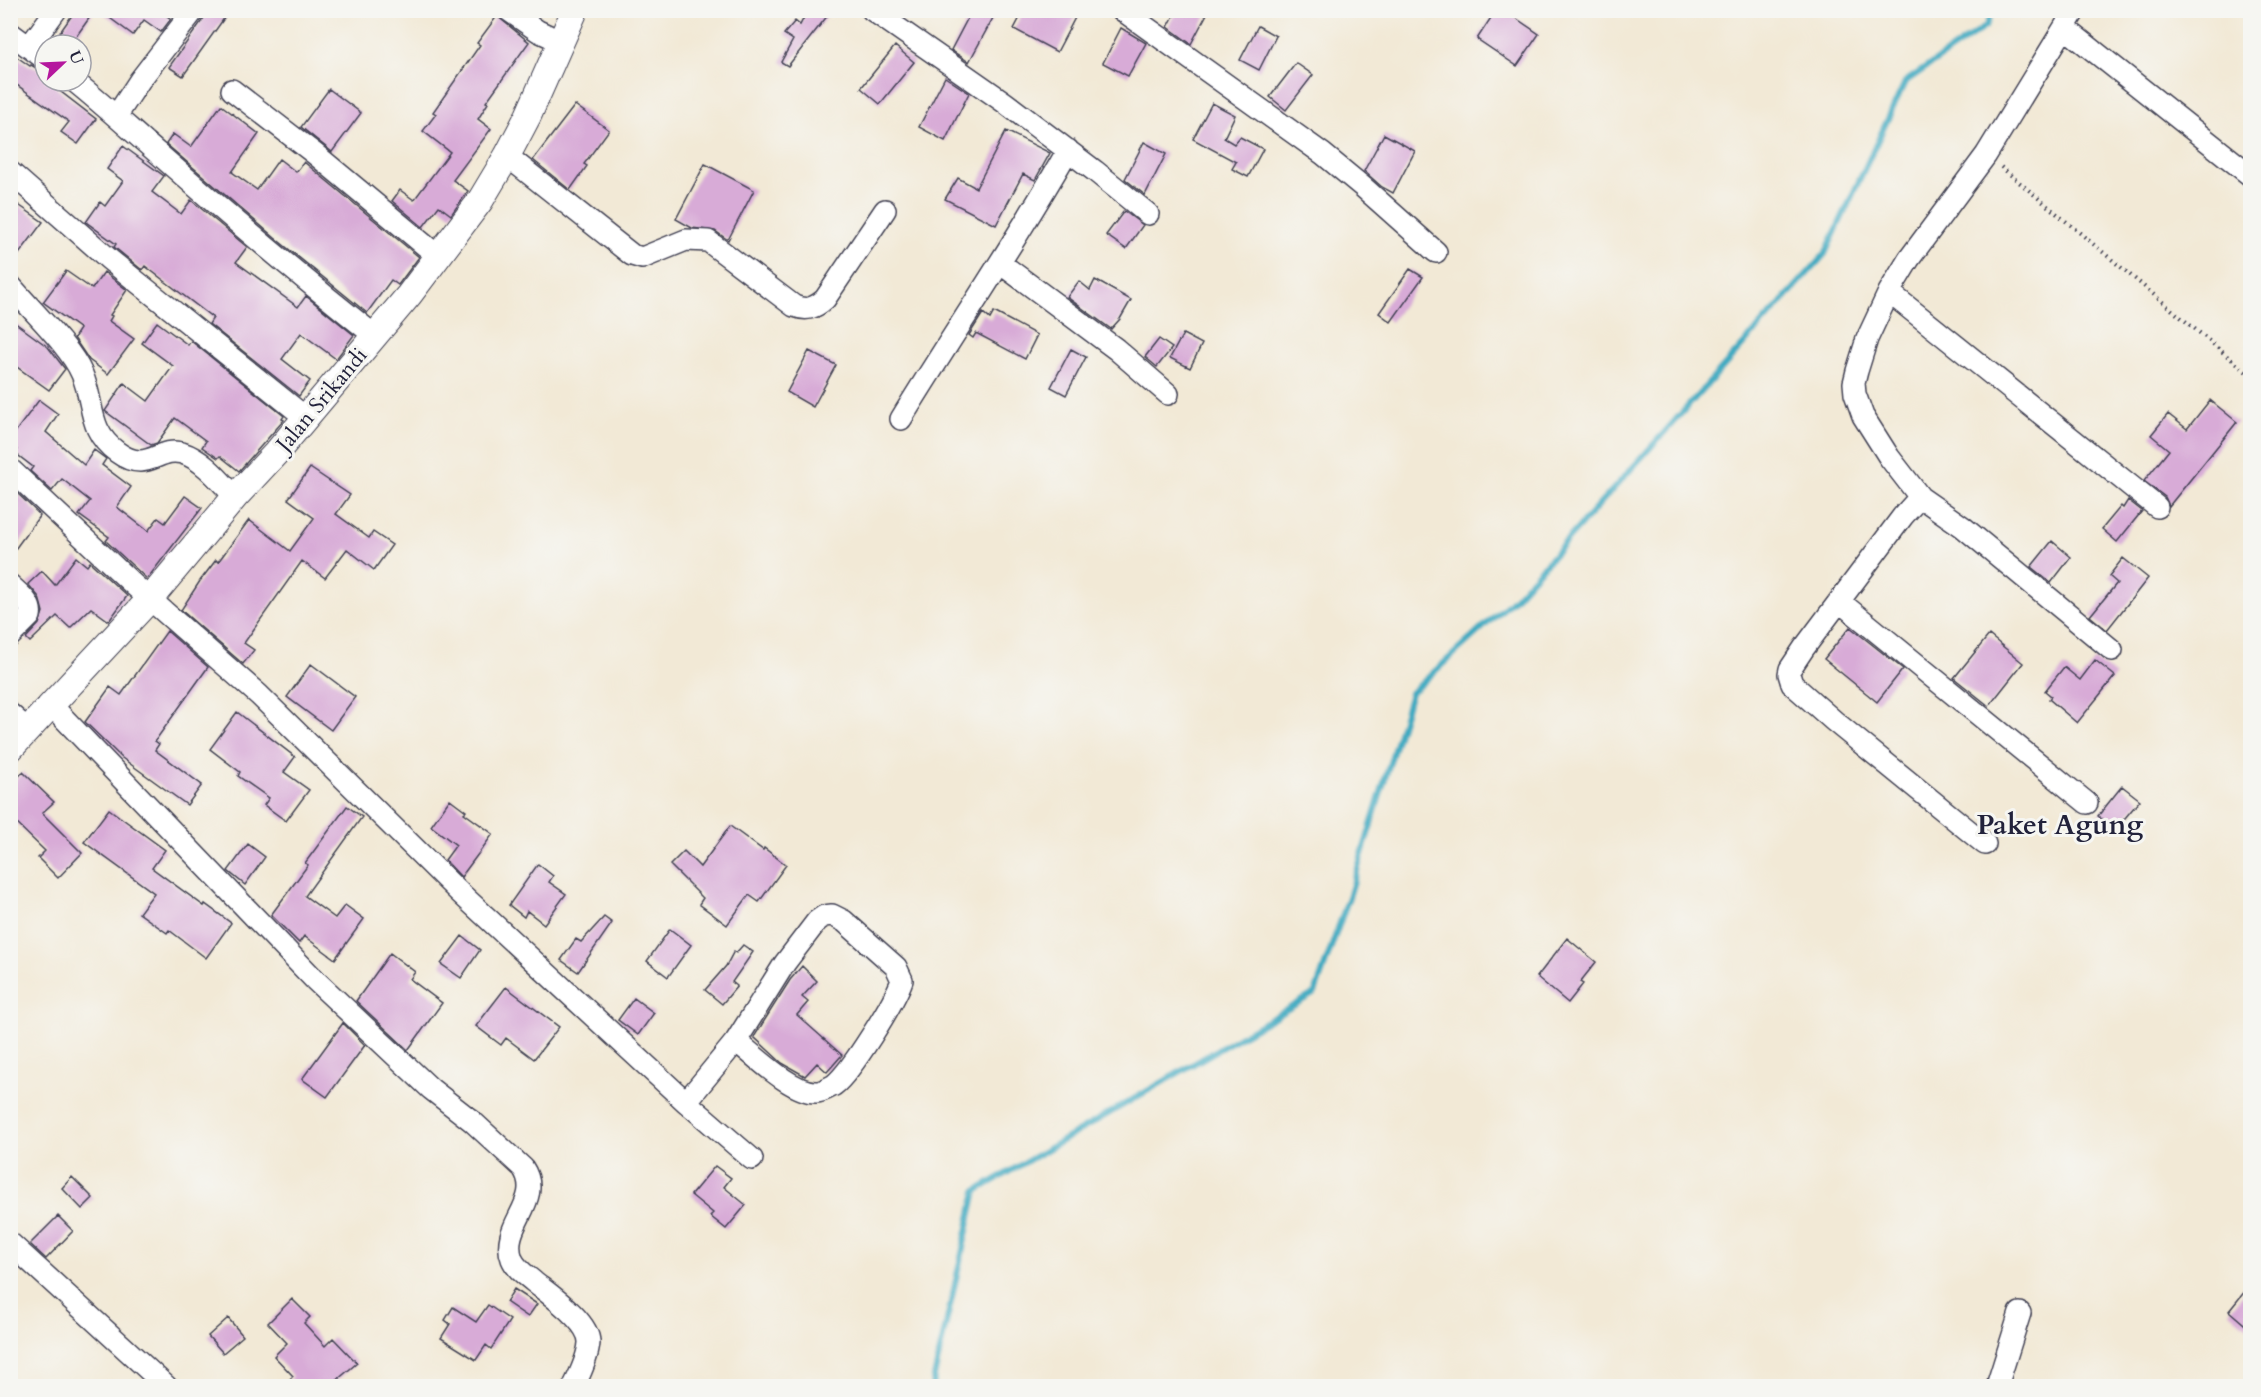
<svg xmlns="http://www.w3.org/2000/svg" width="2261" height="1397" font-family="Cardo,serif">
<rect width="100%" height="100%" fill="#f6f6f2"/>
<filter id="ink" filterUnits="userSpaceOnUse"><feTurbulence type="fractalNoise" baseFrequency=".0167" numOctaves="2"/><feDisplacementMap in="SourceGraphic" scale="12" xChannelSelector="R" yChannelSelector="G"/><feConvolveMatrix kernelMatrix="1 2 1 2 8 2 1 2 1" color-interpolation-filters="sRGB"/></filter>
<filter id="wash" filterUnits="userSpaceOnUse"><feTurbulence type="fractalNoise" baseFrequency=".008" numOctaves="4" result="noise"/><feDisplacementMap in="SourceGraphic" scale="24" xChannelSelector="R" yChannelSelector="G"/><feGaussianBlur stdDeviation="1.35" result="paint"/><feColorMatrix in="noise" values="0 0 0 0 0 0 0 0 0 0 0 0 0 0 0 0 0 1.4 0 .05"/><feComposite in="paint" operator="in"/></filter>
<g filter="url(#wash)">
<rect width="100%" height="100%" fill="#f2e9d6"/>
<g fill="none" stroke-linecap="round" stroke-linejoin="round">
<path stroke="#41aac1" stroke-width="6" d="M932 1386 976 1191 1315 993 1350 894 1411 693 1514 599 1825 254 1905 82 1986 26 1992 10"/>
</g>
<g id="blocks">
<path fill="#d8abd7" d="M95 10 70 45H51L75 11Z
M99 10H159L171 19 161 32 144 20 133 35Z
M207 10H230L183 76 169 67 204 18Z
M808 10H832L788 66 781 62 793 40 784 34 795 21 800 25Z
M972 10H984L994 16 969 62 951 50Z
M1024 10H1079L1057 52 1014 29Z
M1177 10H1209L1191 44 1168 27Z
M1496 10H1504L1539 34 1517 66 1477 39Z
M497 16 529 42 486 102 488 103 478 119 491 129 453 180 468 191 451 215 439 206 423 227 392 201 400 190 414 200 450 152 423 131 436 114 433 112 480 45 477 43Z
M1258 26 1276 36 1259 70 1240 60Z
M1121 28 1146 43 1128 76 1103 63Z
M895 46 914 62 880 104 861 88Z
M10 52 30 66 31 65 45 73V81H55L59 84 56 88 96 119 78 144 61 132 69 122 10 80Z
M1296 63 1313 75 1286 110 1270 97Z
M945 77 969 93 945 141 919 127Z
M329 89 361 113 332 152 301 127Z
M1212 103 1235 115 1224 138 1234 144 1240 137 1263 149 1248 177 1232 169 1236 162 1193 139Z
M221 105 259 134 232 172 257 190 279 159 296 172 304 162 419 257 398 285 391 280 367 313 275 238 166 144 173 134 191 147Z
M575 105 609 130 584 164 587 166 570 190 533 160Z
M1006 131 1050 153 1035 180 1023 174 996 225 945 199 958 178 976 188Z
M1384 134 1415 151 1393 193 1382 187 1364 171Z
M1144 142 1166 154 1145 195 1125 179Z
M123 146 164 176 152 192 181 214 191 200 247 247 236 262 298 307 306 296 354 335 336 359 301 333 282 359 310 381 299 396 209 324 213 318 145 266 142 270 114 247 116 244 86 222 100 202 105 206 123 181 107 169Z
M705 164 754 190 728 240 715 231 692 228 676 219Z
M10 199 43 222 10 266Z
M1124 211 1143 225 1126 249 1106 235Z
M1410 269 1423 277 1391 322 1379 313Z
M66 271 92 289 104 272 127 290 110 315 112 316 109 321 134 339 108 374 89 360 74 338 80 329 43 302Z
M1095 280 1131 300 1120 319 1111 329 1067 297 1079 281 1090 290Z
M994 312 1037 335 1025 359 976 333 973 338 969 335 983 313 990 319Z
M10 319 48 347 65 369 49 390 10 362Z
M157 322 188 345 191 341 284 416 282 419 284 420 239 471 220 456 218 458 202 447 206 441 175 418 157 443 151 445 105 411 124 383 148 401 173 366 142 343Z
M1183 334 1202 344 1190 368 1170 358Z
M1159 339 1172 348 1157 367 1145 357Z
M1071 349 1086 357 1066 395 1051 387Z
M809 351 836 365 813 407 787 392Z
M39 400 58 414 46 432 84 465 94 450 106 459 102 465 131 487 117 507 148 531 158 518 165 523 185 496 202 508 147 579 106 541 109 537 79 515 90 501 62 479 52 491 30 471 33 467 15 453 17 450 10 445V439Z
M2210 400 2237 422 2169 506 2165 497 2144 481 2169 450 2151 435 2168 414 2187 429Z
M310 468 350 495 336 514 369 538 373 532 392 545 374 570 347 549 325 578 302 561 244 643 254 650 243 664 181 610 200 581 216 560 218 562 249 520 290 551 314 518 288 499Z
M15 491 40 515 10 556V498Z
M2128 500 2142 511 2117 542 2102 529 2121 506 2123 508Z
M2052 541 2071 557 2051 583 2031 567Z
M76 557 87 566 90 562 127 596 109 621 91 608 70 628 57 616 30 642 26 638 39 624 43 612 39 597 28 584 42 571 55 585Z
M2123 558 2148 578 2107 630 2090 616 2117 583 2109 576Z
M1850 627 1903 669 1877 702 1824 659Z
M167 631 208 667 155 741 159 744 155 750 202 785 187 805 122 758 85 722 110 687 121 695Z
M1989 635 2023 663 1989 706 1954 678Z
M2095 660 2115 676 2077 723 2049 699 2051 696 2045 691 2064 667 2080 680Z
M311 664 355 697 331 730 287 697Z
M237 712 295 757 284 772 309 790 286 821 264 805 269 798 238 776 240 772 210 749Z
M23 772 54 802 42 813 82 853 58 878 38 858 45 851 10 817V785Z
M2122 786 2140 800 2115 830 2098 816Z
M450 799 466 811 464 813 493 834 461 877 445 860 456 845 431 826Z
M347 806 362 817 305 896 335 918 345 905 364 919 335 959 304 936 299 943 271 915 308 865 305 863Z
M109 809 165 850 152 868 204 906 205 904 231 923 206 958 169 930 167 933 139 913 154 893 84 842Z
M730 826 763 850 764 848 786 865 759 902 749 895 727 925 699 904 703 898 670 865 684 851 700 867Z
M248 844 265 857 245 885 228 871Z
M538 864 553 876 549 882 566 894 544 924 527 911 524 917 509 905Z
M604 917 612 923 578 972 561 960 576 939 581 942Z
M670 929 691 945 668 977 647 961Z
M462 936 480 950 461 978 441 964Z
M1567 938 1596 962 1580 982 1583 984 1568 1003 1537 977Z
M743 945 753 952 732 982 737 986 722 1004 705 990 726 966 734 951 736 953Z
M390 953 415 972 410 979 442 1003 408 1050 356 1001Z
M802 966 817 981 802 997 808 1002 797 1015 842 1055 827 1072 817 1063 805 1076 782 1063 754 1037 790 980Z
M506 987 559 1027 534 1059 506 1038 501 1045 476 1026Z
M634 998 654 1013 638 1035 618 1020Z
M343 1023 365 1045 327 1097 302 1079Z
M715 1166 731 1178 724 1187 746 1205 726 1229 710 1216 713 1213 691 1195Z
M72 1177 93 1198 82 1209 62 1188Z
M58 1216 73 1231 46 1259 30 1244Z
M2250 1285V1329L2229 1311Z
M514 1289 537 1304 528 1317 506 1302Z
M292 1299 310 1317 304 1323 325 1346 333 1338 357 1363 330 1386H298L290 1379 293 1376 274 1356 287 1343 268 1323Z
M488 1305 510 1320 491 1349 486 1345 476 1360 441 1338 450 1324 445 1320 453 1307 476 1322Z
M228 1318 243 1336 223 1353 208 1336Z"/>
</g>
</g>
<g filter="url(#ink)">
<use href="#blocks" fill-opacity="0" stroke="#414052" stroke-width="1.5"/>
<g fill="none" stroke-linecap="round" stroke-linejoin="round">
<g stroke="#414052" stroke-width="24">
<path id="minor" d="M508 10 538 31 562 42
M872 10 1004 102 1095 171 1148 214
M1122 10 1323 154 1363 187 1436 252
M2065 28 2250 175
M10 33 45 59
M29 47 56 10
M74 81C104 105 132 131 161 156 231 218 302 278 375 336
M232 90 315 154 439 257
M117 115 140 80 194 10
M507 156 632 255 642 258 686 240 708 241 794 306C807 311 815 308 825 299L885 210
M10 172 110 260 306 418
M1000 263 1116 349 1168 394
M10 285C31 310 70 346 82 374 95 404 87 430 117 452 148 475 158 446 182 453 203 459 221 482 235 497
M1889 292 2157 507
M901 419C956 329 1016 242 1068 150
M10 469 135 586 259 695 458 891 686 1102 752 1159
M1920 497 1963 527 2112 650
M10 585C19 594 33 603 30 616L10 636
M1839 601 2087 803
M52 706 315 980 431 1089 472 1121 523 1168C545 1201 499 1225 512 1259 516 1269 526 1275 534 1282 549 1294 590 1322 589 1343 588 1357 580 1374 574 1386
M10 714 29 731
M1985 844 1834 721 1792 684 1789 674 1790 669 1804 648 1903 516 1920 497 1889 457 1863 416 1855 394 1854 383 1857 371 1867 339 1889 292 1909 259 1986 155 2075 10
M686 1102 736 1041 785 963 817 921 824 916 832 915 844 921 896 967 902 980C895 1001 851 1072 834 1085 830 1087 822 1092 817 1092 793 1094 755 1056 736 1041
M10 1243 166 1386
M1997 1386 2020 1313"/>
</g>
<g stroke="#414052" stroke-width="28">
<path id="tertiary" d="M10 749 150 599 235 497 276 453 409 295 480 201 507 156 528 116 575 10"/>
</g>
<path stroke="#414052" stroke-width="4" stroke-dasharray="1.5 4.5" stroke-linecap="butt" d="M2001 167 2250 375"/>
<use href="#minor" stroke="#fff" stroke-width="21"/>
<use href="#tertiary" stroke="#fff" stroke-width="26"/>
</g>
</g>
<g text-anchor="middle" stroke-width="6" stroke-linejoin="round" paint-order="stroke">
<g font-size="22" fill="#22223b" stroke="#f6f6f2">
<text transform="translate(321 399) rotate(-50)" y="8">Jalan Srikandi</text>
</g>
<g font-size="28" font-weight="bold" fill="#22223b" stroke="#f6f6f2">
<text x="2060" y="834">Paket Agung</text>
</g>
</g>
<rect width="2261" height="1397" fill="none" stroke="#f6f6f2" stroke-width="36"/>
<g transform="translate(63 63) rotate(67)"><circle r="28" fill="#f6f6f2" stroke="#a1a1a9" stroke-width="1.5"/>
<path d="M0-4.5L10 22L0 15L-10 22Z" fill="#b5179e"/>
<text y="-9" font-size="16" font-weight="bold" text-anchor="middle" fill="#22223b">U</text>
</g>
</svg>
